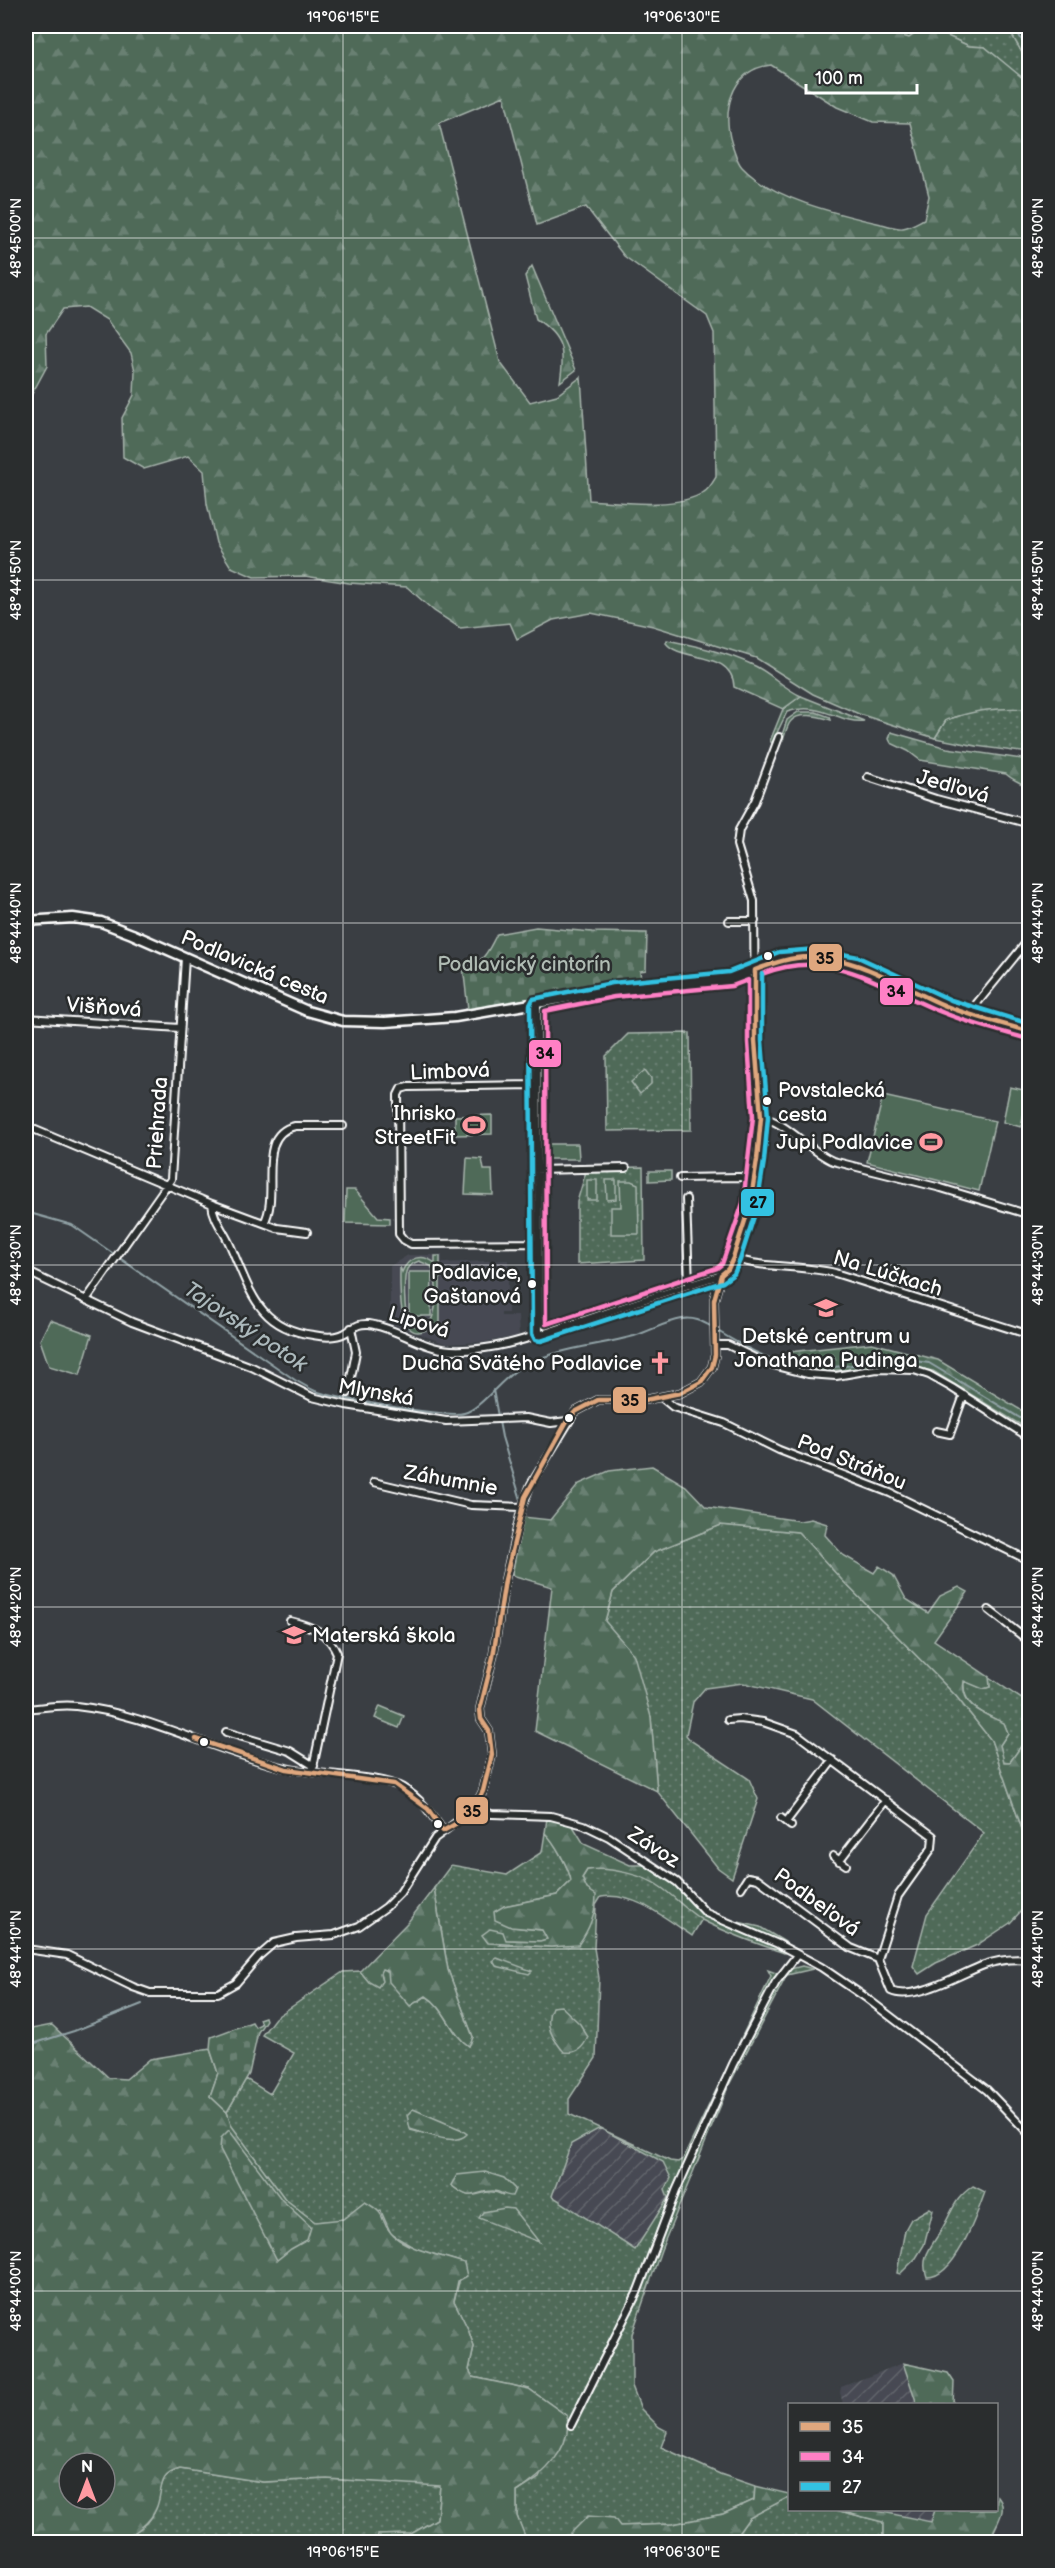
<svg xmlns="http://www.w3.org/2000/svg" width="1055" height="2568" font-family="'Balsamiq Sans',sans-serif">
<defs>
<pattern id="industrial-furrows" width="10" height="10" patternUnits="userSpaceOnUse" patternTransform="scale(1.5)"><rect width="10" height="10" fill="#464a52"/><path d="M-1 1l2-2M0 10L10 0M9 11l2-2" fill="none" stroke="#62656c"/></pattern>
<pattern id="grass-dots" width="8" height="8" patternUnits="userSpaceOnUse" patternTransform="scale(1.5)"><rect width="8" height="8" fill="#4f6a59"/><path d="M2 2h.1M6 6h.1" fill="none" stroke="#698072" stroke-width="1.8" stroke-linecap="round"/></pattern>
<pattern id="forest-firs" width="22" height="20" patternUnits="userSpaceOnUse" patternTransform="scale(1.5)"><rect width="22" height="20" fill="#4f6a59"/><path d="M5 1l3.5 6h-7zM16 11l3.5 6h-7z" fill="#698072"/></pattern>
<pattern id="cemetery-stones" width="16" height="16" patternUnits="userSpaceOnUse" patternTransform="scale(1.5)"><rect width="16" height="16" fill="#4f6a59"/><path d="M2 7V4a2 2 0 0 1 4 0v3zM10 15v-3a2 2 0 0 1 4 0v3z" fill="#698072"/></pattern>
</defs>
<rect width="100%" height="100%" fill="#3a3e43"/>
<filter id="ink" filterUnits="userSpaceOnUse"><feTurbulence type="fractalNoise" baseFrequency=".0167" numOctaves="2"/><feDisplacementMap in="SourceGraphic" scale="12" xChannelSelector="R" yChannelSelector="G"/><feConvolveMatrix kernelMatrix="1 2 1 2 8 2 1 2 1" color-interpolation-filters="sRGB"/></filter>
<g filter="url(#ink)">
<path fill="#464a52" d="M408 1255H442V1263L508 1260V1313H501V1316H518L519 1336 486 1342 446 1344 390 1323V1266Z"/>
<path fill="url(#industrial-furrows)" d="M600 2128 663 2162 671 2179 665 2190 668 2198 635 2250 552 2196 571 2144Z
M903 2363 917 2404H843L840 2393 841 2387Z
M873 2510H935L931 2522Z"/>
<path fill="url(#grass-dots)" stroke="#a7b4ac" stroke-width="1.5" fill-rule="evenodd" d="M900 26H1007L1029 65 1024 80 985 47 969 46 926 26 909 38 899 35Z
M801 696 864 721C839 724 820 700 787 712L772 743 770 741 783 709Z
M1000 707 1029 709V753L976 746 935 738 946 720 974 711Z
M690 1033 691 1130 607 1131 606 1056 628 1034Z
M643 1167 644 1260 577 1264V1202L587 1168Z
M721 1525 799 1532 842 1580 956 1696 991 1740 1029 1849V1899L1021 1911 1010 1923 977 1945 936 1963 919 1974 913 1966 927 1914 984 1833 812 1699 743 1683 705 1688 693 1702 686 1735 690 1740 749 1779 758 1799 732 1878 718 1868 657 1791 651 1717 605 1621 613 1592 654 1552Z
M989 1677 1029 1704V1735L1010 1762H1003L1000 1745 1008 1733 1004 1724C984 1713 961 1707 964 1680L983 1689 990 1687Z
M545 1833C554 1841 570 1870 571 1881L557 1895 504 1906 512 1927 542 1930 548 1939 540 1941 506 1940 500 1945 551 1947 578 1944 587 1889 582 1878 587 1870C610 1866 640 1873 660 1886 675 1896 687 1910 702 1919L692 1936C667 1919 633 1891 601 1897L596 1905 594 1948 599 1978 596 2058 569 2099V2114L670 2161 678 2162 683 2159 771 1976 768 1970 776 1973 802 1966 813 1969 787 1975 729 2085 661 2250 632 2334V2386L641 2409 659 2427 667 2431 661 2447 720 2474 755 2486 754 2500 723 2514 673 2524 620 2526 564 2540 524 2536 517 2516V2492L539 2478 567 2416 529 2389 473 2377 469 2370 474 2347 468 2329 454 2301 464 2263 416 2249 391 2234 381 2211 343 2220 315 2222 285 2199 231 2125 227 2112 246 2079 270 2094 294 2053 262 2035 275 2018 343 1972 360 1971 369 1982 382 1969 388 1971 418 2002 426 1996C446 2008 450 2034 469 2046L473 2037 448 1970 434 1888 451 1865 507 1875 542 1852ZM600 2128 663 2162 671 2178 665 2190 668 2198 635 2250 552 2196 571 2144ZM460 2129 454 2140 410 2130ZM452 2186 515 2190 503 2195C480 2184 478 2207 452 2186Z
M973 2186 985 2192C977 2214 955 2278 927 2277 919 2256 934 2244 943 2227 954 2208 954 2199 973 2186Z
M930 2208 933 2210 924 2245 916 2258 900 2274 897 2273 905 2230 911 2219Z
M180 2469 263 2482 327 2479 440 2485 437 2519 411 2534 378 2535 377 2542H117C126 2536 141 2530 148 2522 165 2503 152 2476 180 2469Z
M787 2497H789L790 2510H836L883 2522V2538L901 2542H732L749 2518Z"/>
<path fill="url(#forest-firs)" stroke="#a7b4ac" stroke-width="1.5" fill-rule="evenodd" d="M26 26H900L899 35 909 38 926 26 969 46 985 47 1024 79 1029 65 1007 26H1029V709C999 707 975 710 946 720L935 738 859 714 813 694 756 658 653 626 591 613 553 620 517 639 510 623 460 628 434 611 407 587 349 583 305 576 254 577 231 567 216 543 207 504 204 471 188 456 144 469 123 457 122 418 134 395 135 371 131 353 107 320 86 307 63 309 46 334 47 366 26 405ZM771 65 837 107 873 122 910 123 929 196 924 219C918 222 910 227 903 228 897 229 887 225 881 224 838 214 772 199 742 167 738 163 736 156 734 150 720 116 729 69 771 65ZM504 96 537 225 586 207 624 256 707 316 714 333 716 477C713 482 709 489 704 492 678 510 619 502 589 500L581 377 557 395 530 402 500 362 439 123Z
M532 266 576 370 560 382C565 352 564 337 536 319L525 276Z
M667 640C696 646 726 652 753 665 771 673 783 688 801 696L783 709 734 687C733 650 680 662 666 643Z
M798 712H816L830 717 831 720C820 717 799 711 791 721 787 725 785 735 783 740L780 741 787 720Z
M891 732 947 748 1029 760V789C1026 784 1013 781 1006 774L920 760 908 751 891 743 889 739Z
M872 1343 938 1360 1029 1415V1430L933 1371 906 1366 822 1371 786 1365 789 1352Z
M652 1466 686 1486 706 1507 800 1521 811 1519 827 1524 825 1535 843 1555 874 1573 879 1566 893 1575 906 1599 928 1613 940 1596 959 1587 968 1592 934 1640 989 1677 990 1687 983 1689 964 1681C960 1707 985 1714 1004 1723L1008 1733 1000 1745 1004 1762H1010L1029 1735V1849L991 1740 956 1696 842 1580 798 1532 721 1525 654 1552 613 1592 605 1621 634 1655 651 1717 657 1791 535 1731 552 1587 512 1575 523 1517 550 1520 579 1484 609 1471Z
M547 1818 571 1823 584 1844 630 1865H645L673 1882 690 1901 716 1917 760 1927 785 1942 784 1953C756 1943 728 1934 702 1920 687 1911 676 1898 662 1888 643 1874 609 1867 587 1870L582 1878 587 1889 596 1895C596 1913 589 1930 578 1945L551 1947 488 1943 482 1935 490 1929 503 1932 506 1940 540 1941 547 1939 542 1930 511 1927 495 1920 494 1912 504 1906 557 1895 571 1881C570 1870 554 1841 545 1833Z
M434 1888 448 1970 473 2037 469 2046C450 2033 446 2008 426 1996L410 2006 389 1982 388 1971 382 1969 380 1973 382 1981 378 1987 369 1982 360 1971 408 1922Z
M497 1958 532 1971 529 1974 496 1966 493 1961Z
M561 2006 580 2024 588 2037C583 2048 577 2054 564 2052 553 2039 543 2025 552 2007Z
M52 2025 109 2078 126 2079 150 2059 210 2049 218 2073 210 2096 227 2112 231 2125 285 2199 315 2222 343 2219 365 2202C390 2216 377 2217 391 2233 402 2248 446 2257 464 2263L467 2276 458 2281 454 2301 468 2329 474 2347 469 2370 473 2377 529 2389 567 2416C573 2449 542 2476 517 2492V2516L525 2536 564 2540 588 2516 614 2518 620 2526 673 2524 723 2514 754 2500 755 2486 789 2494V2497L749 2518 732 2542H377L378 2535 411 2534 437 2519 440 2486 327 2479 263 2482 180 2469C156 2475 164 2490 156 2509 150 2523 132 2535 118 2542 108 2546 42 2542 26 2542V2030ZM69 2463H105V2499H69Z
M413 2109 460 2129 467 2134C456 2147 425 2133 410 2129L407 2115Z
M485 2172 504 2178 515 2189 512 2196C505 2196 499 2191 493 2191 470 2191 475 2204 451 2185L457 2175Z
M505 2208 513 2209 539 2242 479 2218 483 2212Z
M903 2363 948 2373 954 2382 953 2404H917Z
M997 2496C1011 2510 993 2526 990 2542H901L883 2538V2522L836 2510H873L931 2522 935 2510H996Z"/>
<path fill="url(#cemetery-stones)" stroke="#a7b4ac" stroke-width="1.5" d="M536 927 592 932 647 933 646 970 640 971 641 980 468 1009 463 966C485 963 487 952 497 934Z
M265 2017 266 2020 258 2032 249 2074 227 2112 210 2096 218 2073 210 2049 211 2037 252 2022 255 2027 261 2024 259 2019Z
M229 2130 282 2200 311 2227 307 2240 291 2249 277 2260 220 2149 221 2138Z"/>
<path fill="#4f6a59" stroke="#a7b4ac" stroke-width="1.5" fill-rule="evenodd" d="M645 1070 651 1078V1084L640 1094 631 1082Z
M1010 1087 1028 1091 1021 1127 1003 1122Z
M883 1096 995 1121 979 1191 867 1162Z
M492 1115V1134L455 1135V1116Z
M548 1144H578L579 1159H548Z
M467 1158 482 1159 484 1170H492L493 1195 465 1194Z
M649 1171H671V1180L649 1181Z
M587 1180H597V1200H587Z
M606 1180H616V1199L607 1200Z
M620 1181H631L638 1184 639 1234H611V1207H621Z
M346 1190H355L378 1217 390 1218V1224L345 1223Z
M435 1256H440V1332H435L434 1325C396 1354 400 1286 400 1267L402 1272C408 1257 422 1253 435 1263ZM419 1261 431 1266C440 1279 440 1346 409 1322 404 1314 403 1278 407 1269 410 1264 414 1263 419 1261Z
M409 1272H432L431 1316H409Z
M50 1320 92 1335 80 1375 49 1366 40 1340Z
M380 1706 404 1716 399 1728 375 1718Z"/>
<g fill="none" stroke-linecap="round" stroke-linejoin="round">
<path stroke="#91a2a6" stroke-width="2" d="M1014 26 1030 55
M26 1212 72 1225 295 1380C302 1384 309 1388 315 1391 334 1398 447 1418 464 1413 481 1409 504 1375 524 1365 558 1348 598 1346 634 1336 650 1331 665 1322 682 1319 693 1317 702 1321 712 1327
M716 1330C747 1349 781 1368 819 1368 857 1367 892 1356 929 1363L1030 1424
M493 1390 502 1437 521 1500
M26 2046 74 2031 142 2004"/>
<g stroke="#fff" stroke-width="10">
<path id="minor" d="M868 777 936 799 1030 824
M729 921H755
M537 1005 539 1334
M969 1013 1030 938
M26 1018 180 1028
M536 1085 408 1087 401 1089 398 1095 399 1234 404 1240 411 1244 537 1243
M761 1117C785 1121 809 1151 833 1161L941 1188 1030 1215
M26 1126 212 1204 277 1228 307 1232
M536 1170 626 1168
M680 1178 739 1177 755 1179
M686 1199 689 1285
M212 1204C213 1219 224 1231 230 1245 250 1289 257 1328 313 1335 323 1337 336 1338 345 1333 354 1328 357 1323 369 1324 398 1328 422 1349 451 1350 498 1352 543 1333 587 1319 631 1304 676 1289 721 1275
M264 1223C281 1194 254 1135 295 1126H343
M733 1258C766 1269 801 1265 835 1273L1030 1335
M26 1271 132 1322 252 1367 312 1397 346 1405 446 1421 526 1418 551 1423 567 1421
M86 1300 171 1179 185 958
M715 1345H728L765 1363 808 1374 836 1376 877 1369 914 1370 929 1375 952 1388 1030 1438
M348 1393 356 1352 351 1328
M662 1398 673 1407 724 1423 779 1450 890 1493 1030 1561
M936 1431 950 1434 964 1395
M374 1482 471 1505 522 1507
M989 1610 1030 1642
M290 1621C311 1626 328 1632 337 1653L312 1772
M26 1709C42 1708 59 1704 76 1706 149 1714 215 1752 286 1768 318 1776 376 1774 403 1788 421 1798 432 1815 443 1831
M728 1720 740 1719 763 1722 797 1734 933 1836 932 1848 898 1896 878 1959 891 1991C914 2002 962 1973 984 1965 998 1960 1014 1958 1030 1960
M226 1732 290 1751 314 1766
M474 1809 492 1814 551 1816 584 1825 609 1837 677 1882 706 1913 778 1944 821 1967 865 1997 987 2090 1030 2135
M781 1818 791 1826
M786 1822 833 1760
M833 1856 846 1865
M839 1861 886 1800
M741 1888 748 1877 758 1879 851 1948 878 1959
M26 1949 67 1955 133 1987 150 1993H218L236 1983 259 1956 274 1943 296 1938 334 1935 359 1926 386 1907 400 1893 435 1838 474 1809 483 1791 492 1755 489 1731 481 1719 480 1709 493 1657 505 1580 522 1507 531 1484 575 1412 598 1400H645L680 1393 701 1382 712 1367 715 1355 714 1300 721 1275 728 1269 733 1258 750 1205 757 1160 761 1117 755 1041 754 901 737 845 739 830 755 801 779 737
M571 2425 637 2293 676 2191 733 2064 776 1982 797 1955"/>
</g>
<g stroke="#fff" stroke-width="13">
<path id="secondary" d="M26 921 73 918 101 922 132 934 307 1011 343 1021 385 1022 455 1017 613 990 731 979 781 959 817 956 856 964 948 1007 1030 1032"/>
</g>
<use href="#minor" stroke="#2a2d2e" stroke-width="6"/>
<use href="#secondary" stroke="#2a2d2e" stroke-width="8"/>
<g stroke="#2a2d2e" stroke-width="9">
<path id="bus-1" d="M196 1739 286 1769 394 1784 428 1809 443 1831 464 1819 474 1809 483 1791 492 1755 489 1731 481 1719 480 1709 493 1657 505 1580 525 1497 567 1421 575 1412 598 1400H645L680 1393 701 1382 712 1367 715 1355 714 1300 721 1275 728 1269 733 1258 750 1205 757 1160 761 1117 755 1041V970C772 964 790 957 808 957 858 955 902 988 946 1006 973 1017 1002 1023 1030 1032"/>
</g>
<g stroke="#2a2d2e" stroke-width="9">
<path id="bus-2" d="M762 974C834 946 880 988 944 1013 971 1024 1000 1031 1028 1039
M748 980V1042L753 1117 743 1203 722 1264 717 1268 546 1324 545 1011 614 997 732 986Z"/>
</g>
<g stroke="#2a2d2e" stroke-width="9">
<path id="bus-3" d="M762 974V1041L768 1117 764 1161 757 1207 740 1260 734 1274 723 1282 541 1341 535 1340 532 1334 530 1005 533 999 612 983 729 972 779 952 817 949 858 957 951 1000 1030 1024"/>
</g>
<use href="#bus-1" stroke="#dfa77e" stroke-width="4.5"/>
<use href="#bus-2" stroke="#ff80c5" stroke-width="4.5"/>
<use href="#bus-3" stroke="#33c2e2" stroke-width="4.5"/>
</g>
</g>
<path fill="none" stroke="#fff" stroke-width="1.5" stroke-opacity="0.45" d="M343 26V2542M682 26V2542M1022 26V2542M26 238H1030M26 580H1030M26 923H1030M26 1265H1030M26 1607H1030M26 1949H1030M26 2291H1030"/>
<defs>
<g id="stadium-bare" transform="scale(1.8)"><path d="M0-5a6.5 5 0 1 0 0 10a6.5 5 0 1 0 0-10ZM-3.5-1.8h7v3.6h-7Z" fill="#ff9aa2" stroke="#2a2d2e" stroke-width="2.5" paint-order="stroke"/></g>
<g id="school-bare" transform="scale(1.8)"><path d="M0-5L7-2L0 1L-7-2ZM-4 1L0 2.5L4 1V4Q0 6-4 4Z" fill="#ff9aa2" stroke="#2a2d2e" stroke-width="2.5" paint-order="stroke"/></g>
<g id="church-bare" transform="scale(1.8)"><path d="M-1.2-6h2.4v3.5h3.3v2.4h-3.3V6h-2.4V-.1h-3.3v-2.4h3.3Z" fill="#ff9aa2" stroke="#2a2d2e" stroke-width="2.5" paint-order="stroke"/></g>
</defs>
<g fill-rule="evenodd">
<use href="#stadium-bare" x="474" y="1125"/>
<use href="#stadium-bare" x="931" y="1142"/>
<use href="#school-bare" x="826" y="1308"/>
<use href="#church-bare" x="660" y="1363"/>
<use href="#school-bare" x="294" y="1635"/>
</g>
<g fill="#fff" stroke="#2a2d2e" stroke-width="2">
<circle cx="768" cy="956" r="5"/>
<circle cx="767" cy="1101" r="5"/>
<circle cx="532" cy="1284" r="5"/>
<circle cx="569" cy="1418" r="5"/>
<circle cx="204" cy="1742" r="5"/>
<circle cx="438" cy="1824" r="5"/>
</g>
<g text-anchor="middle" stroke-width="5" stroke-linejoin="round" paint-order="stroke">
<g font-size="20" fill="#fff" stroke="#2a2d2e" text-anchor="start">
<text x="778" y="1097">Povstalecká<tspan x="778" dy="24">cesta</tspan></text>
<text x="521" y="1279" text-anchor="end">Podlavice,<tspan x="521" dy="24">Gaštanová</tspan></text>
</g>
<g font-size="21" fill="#fff" stroke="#2a2d2e">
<text transform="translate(953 786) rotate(16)" y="7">Jedľová</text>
<text transform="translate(255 967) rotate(23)" y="7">Podlavická cesta</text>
<text transform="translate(104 1007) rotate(4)" y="7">Višňová</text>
<text transform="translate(450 1071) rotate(-2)" y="7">Limbová</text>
<text transform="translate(157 1123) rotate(-86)" y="7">Priehrada</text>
<text transform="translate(888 1273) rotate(17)" y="7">Na Lúčkach</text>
<text transform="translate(419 1322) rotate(17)" y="7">Lipová</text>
<text transform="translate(376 1392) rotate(10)" y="7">Mlynská</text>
<text transform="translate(852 1462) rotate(22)" y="7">Pod Stráňou</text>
<text transform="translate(451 1480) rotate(10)" y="7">Záhumnie</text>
<text transform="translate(654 1847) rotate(33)" y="7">Závoz</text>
<text transform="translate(817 1902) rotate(36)" y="7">Podbeľová</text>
</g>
<g font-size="21" fill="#b0bcb4" stroke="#2a2d2e">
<text x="524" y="971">Podlavický cintorín</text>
</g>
<g font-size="21" fill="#fff" stroke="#2a2d2e" text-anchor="end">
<text x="456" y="1120">Ihrisko<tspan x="456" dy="24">StreetFit</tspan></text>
<text x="913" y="1149">Jupi Podlavice</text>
<text x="826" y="1343" text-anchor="middle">Detské centrum u<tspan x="826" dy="24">Jonathana Pudinga</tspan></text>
<text x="642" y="1370">Ducha Svätého Podlavice</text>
<text x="312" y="1642" text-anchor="start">Materská škola</text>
</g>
<g font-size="22" font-style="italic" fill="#acb9bc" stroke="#2a2d2e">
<text transform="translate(246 1326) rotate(34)" y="8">Tajovský potok</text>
</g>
</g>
<g stroke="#2a2d2e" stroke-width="2">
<rect x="808" y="943" width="35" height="29" rx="6" fill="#dfa77e"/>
<rect x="879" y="977" width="35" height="29" rx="6" fill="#ff80c5"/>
<rect x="528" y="1039" width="34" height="29" rx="6" fill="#ff80c5"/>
<rect x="740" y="1188" width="35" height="29" rx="6" fill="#33c2e2"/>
<rect x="612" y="1386" width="35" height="28" rx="6" fill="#dfa77e"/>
<rect x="455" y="1796" width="34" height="29" rx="6" fill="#dfa77e"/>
</g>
<g font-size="16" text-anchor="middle" font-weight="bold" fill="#111">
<text x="825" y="964">35</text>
<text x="896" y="997">34</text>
<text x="545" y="1059">34</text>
<text x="758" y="1208">27</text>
<text x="630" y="1406">35</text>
<text x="472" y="1817">35</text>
</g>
<rect width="1055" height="2568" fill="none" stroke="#2a2d2e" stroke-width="66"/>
<rect x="788" y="2403" width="210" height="108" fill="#2a2d2e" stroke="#7f8182" stroke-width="1.5"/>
<rect x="800" y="2422" width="30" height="9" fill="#dfa77e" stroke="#7f8182" stroke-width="1.5"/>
<text x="842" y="2433" font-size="18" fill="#ffffff">35</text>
<rect x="800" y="2452" width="30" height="9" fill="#ff80c5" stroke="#7f8182" stroke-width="1.5"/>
<text x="842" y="2463" font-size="18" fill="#ffffff">34</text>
<rect x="800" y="2482" width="30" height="9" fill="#33c2e2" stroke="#7f8182" stroke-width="1.5"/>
<text x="842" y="2493" font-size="18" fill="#ffffff">27</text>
<g transform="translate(87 2481)"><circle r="28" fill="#2a2d2e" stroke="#7f8182" stroke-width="1.5"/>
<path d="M0-4.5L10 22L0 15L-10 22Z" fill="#ff9aa2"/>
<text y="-9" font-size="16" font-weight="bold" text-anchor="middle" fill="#ffffff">N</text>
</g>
<path d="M806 84v9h111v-9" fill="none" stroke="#ffffff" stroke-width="3"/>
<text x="815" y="84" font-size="18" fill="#ffffff" stroke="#2a2d2e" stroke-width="4.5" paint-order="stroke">100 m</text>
<rect x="33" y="33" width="989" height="2502" fill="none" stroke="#fff" stroke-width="2"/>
<g font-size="15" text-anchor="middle" fill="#fff">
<text x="343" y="22">19°06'15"E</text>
<text x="682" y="22">19°06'30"E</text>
<text transform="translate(16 238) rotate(-90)" y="5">48°45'00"N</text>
<text transform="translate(1038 238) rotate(-90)" y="5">48°45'00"N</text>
<text transform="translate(16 580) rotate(-90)" y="5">48°44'50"N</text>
<text transform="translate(1038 580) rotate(-90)" y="5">48°44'50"N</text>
<text transform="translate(16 923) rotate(-90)" y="5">48°44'40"N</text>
<text transform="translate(1038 923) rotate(-90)" y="5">48°44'40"N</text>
<text transform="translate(16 1265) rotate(-90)" y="5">48°44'30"N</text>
<text transform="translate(1038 1265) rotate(-90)" y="5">48°44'30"N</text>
<text transform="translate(16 1607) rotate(-90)" y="5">48°44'20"N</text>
<text transform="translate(1038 1607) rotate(-90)" y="5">48°44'20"N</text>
<text transform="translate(16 1949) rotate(-90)" y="5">48°44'10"N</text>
<text transform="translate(1038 1949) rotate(-90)" y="5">48°44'10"N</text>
<text transform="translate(16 2291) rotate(-90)" y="5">48°44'00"N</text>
<text transform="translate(1038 2291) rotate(-90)" y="5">48°44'00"N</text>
<text x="343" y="2557">19°06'15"E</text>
<text x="682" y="2557">19°06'30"E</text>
</g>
</svg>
